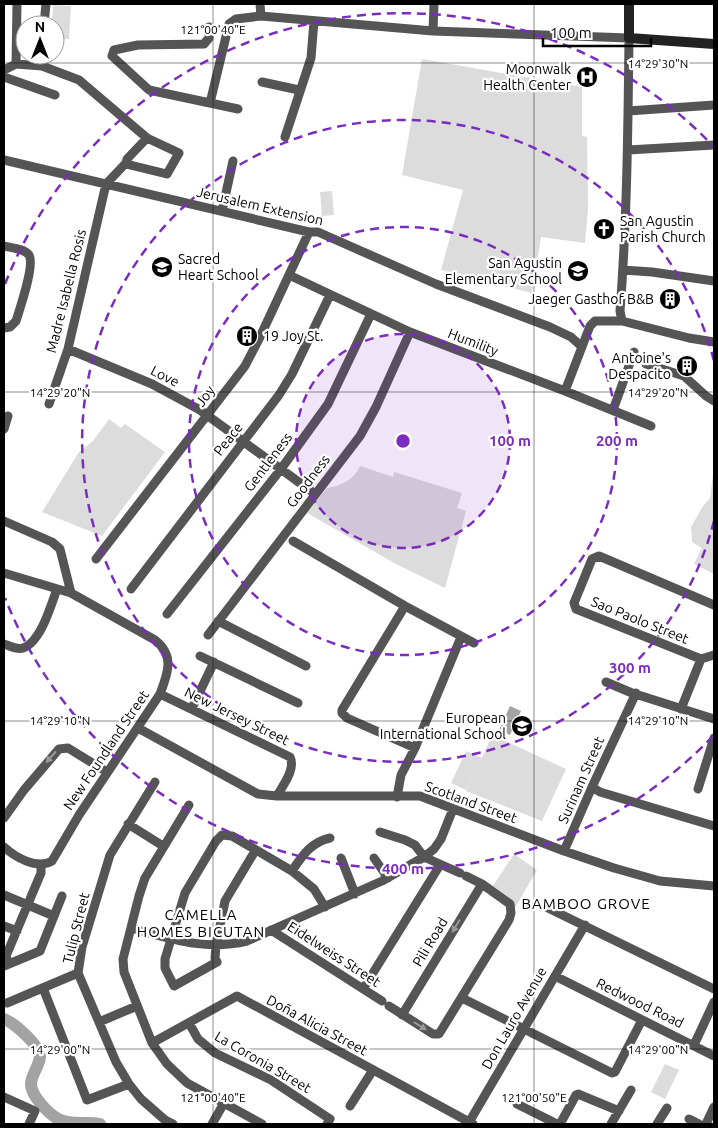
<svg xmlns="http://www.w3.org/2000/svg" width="718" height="1128" font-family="Ubuntu,sans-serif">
<rect width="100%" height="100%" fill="#fff"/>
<path fill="#dcdcdc" d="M53 5 71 6 69 39 55 38V25H52Z
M422 59 582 87V136L587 137 588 208 585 243 541 237 532 293 441 270 463 190 402 175Z
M332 191 334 215 322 216 320 192Z
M109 419 121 428 125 424 165 452 102 536 42 512 79 452 93 441Z
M360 466 393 477 394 472 462 493 457 508 466 511 445 588 396 564 307 513 327 488C341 486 354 480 360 466Z
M714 466V574L694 564 702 548 692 542 691 527 703 506 710 498Z
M492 735 566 769 542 821 466 791 478 764 466 790 451 783 466 751 482 758Z
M514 854 537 870 515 908 506 896 493 886Z
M665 1064 679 1070 665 1099 651 1092Z"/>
<path fill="#a3a3a3" d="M510 706 521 711 510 735 499 730Z"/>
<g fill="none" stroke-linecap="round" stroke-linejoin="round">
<path stroke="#a3a3a3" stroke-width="12" d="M4 1019C14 1023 40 1045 40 1057 39 1066 32 1074 31 1083 30 1095 48 1113 58 1119 70 1126 87 1121 100 1124"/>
<path stroke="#555" stroke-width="9" d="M260 4 261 16
M44 25 46 4
M209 27V38L204 44 138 45 114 50 112 56 149 90 238 109
M433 31 434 4
M16 64 42 66 79 80 147 138 179 153 167 174 130 165 126 163
M16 64 17 4
M4 70 16 64
M4 77 55 95
M262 82 299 90
M210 103 229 24 236 19 261 16 433 31 629 38C628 129 627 220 620 311L622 321
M628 111 714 105
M285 137 311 58 314 21
M628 150 714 145
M4 160 309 232H318L436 284 550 327 571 337 581 346
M222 211 233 161
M4 246C11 248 24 248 29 255 35 265 20 308 16 321L10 327 4 328
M623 270 652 272 714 281
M289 275 410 332 565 391 651 426
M68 349 152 384 200 410 315 494
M646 364 684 376 706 396 714 401
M565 391 590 326 595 321H622L689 338 714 342
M49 404 68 349 106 184 126 163 127 159 147 138
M613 410 634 352
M4 429 8 416
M4 521 52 542 60 549 71 593
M293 541 405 606 474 643
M96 559 245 366 260 337 309 232
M4 573 71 593 155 640C175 656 168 673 160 694L79 815 52 861C37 870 15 857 4 847
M131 589 279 395 292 374 330 295
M714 605 599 556 592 559 574 603 576 609 701 659 714 655
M405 606 342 710V713L347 718 415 748
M167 614 281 469 328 404 371 314
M218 621 306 666
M208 635 360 436 376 407 410 332
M4 644C10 646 17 650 23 648 41 642 51 605 57 589
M200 656 298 703
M606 682 632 693 714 719
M160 694 290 757C296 769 283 785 277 796
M192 708 214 662
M681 709 701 659
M138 728 258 794 277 796H420L564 851 614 868 660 881 714 886
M155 782 110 855 82 947 78 973 116 1062 129 1084 141 1099 165 1120 173 1124
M592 787 600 792 714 826
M698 789 714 738
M397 797 401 775 415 748 461 637
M189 805 145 878 139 896 123 959 124 972 152 1043 167 1064 187 1083 262 1124
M4 818 24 790 59 749 68 748 107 772
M128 824 163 846
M380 832 405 840 415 845 424 857 460 873
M255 851 225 901 216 946 215 958 217 962 174 986 165 968V959L185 893 216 841 222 835 232 836 292 871 314 889 325 907
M564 851 592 787 636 693
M341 858 355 894
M374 858 388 878
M292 871C302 856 311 842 330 838
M4 895 54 916
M548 908 714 989
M4 926 17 931
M131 928C172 939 205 951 247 941L382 881 424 857 434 849 441 839 453 809
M271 930 382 1001
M9 964 6 956 41 873V865
M4 966 40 951 62 896
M555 976 714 1056
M43 988 87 1100 129 1084
M363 989 440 865
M462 998 612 1073 615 1072 642 1020
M7 1003 78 973
M389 1006 433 1034H439L509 920 511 913 510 904 482 884 466 876
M402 1015 482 884
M99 1022 137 1006
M189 1023 198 1039 215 1053 271 1080 330 1119 327 1124
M152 1043 237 996 473 1124
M694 1045 714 1002
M4 1097 35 1111 29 1124
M517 1104 557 1124
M350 1106 373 1070
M689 1119 699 1124
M212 1124 224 1103
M468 1124 585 925
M560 1124 576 1095 578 1094 619 1111
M611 1124 631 1090
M657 1124 667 1108
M706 1124 714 1107"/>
<path stroke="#222" stroke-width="10" d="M629 4V38L714 44"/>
</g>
<defs><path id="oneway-solid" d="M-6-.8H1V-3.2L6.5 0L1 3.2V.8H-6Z" transform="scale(1.25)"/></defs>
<g fill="#999">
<use href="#oneway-solid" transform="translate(51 757) rotate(131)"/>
<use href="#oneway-solid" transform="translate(456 926) rotate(121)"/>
<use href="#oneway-solid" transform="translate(420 1026) rotate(32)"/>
</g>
<path fill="none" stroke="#000" stroke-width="1" stroke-opacity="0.45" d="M213 4V1124M534 4V1124M4 63H714M4 392H714M4 721H714M4 1049H714"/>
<circle cx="403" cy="441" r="107" fill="#7b2cbf" fill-opacity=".12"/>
<g fill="none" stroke="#7b2cbf" stroke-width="2.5" stroke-dasharray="9 6">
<circle cx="403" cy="441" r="107"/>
<circle cx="403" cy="441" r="214"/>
<path d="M714 521A321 321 0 1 1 714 361"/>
<path d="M713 736A428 428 0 0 1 5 598M5 284A428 428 0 0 1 713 146"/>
</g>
<defs>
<g id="hospital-disc" transform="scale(1.125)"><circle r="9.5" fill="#000" stroke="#fff"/><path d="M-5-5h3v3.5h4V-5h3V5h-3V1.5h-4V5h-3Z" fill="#fff"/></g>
<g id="church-disc" transform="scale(1.125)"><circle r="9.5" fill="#000" stroke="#fff"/><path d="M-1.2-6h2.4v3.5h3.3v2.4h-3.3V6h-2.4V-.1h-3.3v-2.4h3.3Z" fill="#fff"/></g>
<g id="school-disc" transform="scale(1.125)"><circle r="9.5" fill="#000" stroke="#fff"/><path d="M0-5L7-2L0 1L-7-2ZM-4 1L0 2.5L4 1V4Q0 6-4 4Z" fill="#fff"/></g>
<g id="building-disc" transform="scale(1.125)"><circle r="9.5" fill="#000" stroke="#fff"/><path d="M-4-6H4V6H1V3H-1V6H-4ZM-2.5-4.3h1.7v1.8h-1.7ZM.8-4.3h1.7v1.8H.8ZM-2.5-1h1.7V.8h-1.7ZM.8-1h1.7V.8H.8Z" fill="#fff"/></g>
</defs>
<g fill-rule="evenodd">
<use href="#hospital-disc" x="587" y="77"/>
<use href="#church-disc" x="604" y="229"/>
<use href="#school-disc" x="162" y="267"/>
<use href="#school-disc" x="578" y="271"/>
<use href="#building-disc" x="670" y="299"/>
<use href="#building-disc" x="247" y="336"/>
<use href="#building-disc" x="687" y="366"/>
<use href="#school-disc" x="522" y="726"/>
</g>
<g text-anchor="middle" stroke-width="4.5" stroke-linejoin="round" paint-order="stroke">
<g font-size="14" fill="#000" stroke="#fff" text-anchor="end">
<text x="571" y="74">Moonwalk<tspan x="571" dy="16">Health Center</tspan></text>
<text x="620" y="226" text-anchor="start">San Agustin<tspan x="620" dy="16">Parish Church</tspan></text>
<text x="178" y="264" text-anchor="start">Sacred<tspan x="178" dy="16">Heart School</tspan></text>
<text x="562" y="268">San Agustin<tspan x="562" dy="16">Elementary School</tspan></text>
<text x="654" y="304">Jaeger Gasthof B&amp;B</text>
<text x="263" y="341" text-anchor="start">19 Joy St.</text>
<text x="671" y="363">Antoine's<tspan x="671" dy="16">Despacito</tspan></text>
<text x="506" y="723">European<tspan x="506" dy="16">International School</tspan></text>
</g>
<g font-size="14" fill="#000" stroke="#fff">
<text transform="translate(260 206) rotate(13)" y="5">Jerusalem Extension</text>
<text transform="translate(66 291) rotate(-76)" y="5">Madre Isabella Rosis</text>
<text transform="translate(473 342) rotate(21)" y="5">Humility</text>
<text transform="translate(165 376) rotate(27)" y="5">Love</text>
<text transform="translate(205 396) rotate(-53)" y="5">Joy</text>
<text transform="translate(228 439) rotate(-52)" y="5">Peace</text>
<text transform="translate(268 462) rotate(-53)" y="5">Gentleness</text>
<text transform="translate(308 481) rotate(-53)" y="5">Goodness</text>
<text transform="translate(640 620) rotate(22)" y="5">Sao Paolo Street</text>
<text transform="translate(237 716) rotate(26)" y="5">New Jersey Street</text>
<text transform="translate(106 750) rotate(-56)" y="5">New Foundland Street</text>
<text transform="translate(581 780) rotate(-66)" y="5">Surinam Street</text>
<text transform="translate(471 802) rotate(20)" y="5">Scotland Street</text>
<text transform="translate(76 928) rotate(-76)" y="5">Tulip Street</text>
<text transform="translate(430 942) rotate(-59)" y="5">Pili Road</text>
<text transform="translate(334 954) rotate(33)" y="5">Eidelweiss Street</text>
<text transform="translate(640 1003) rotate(26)" y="5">Redwood Road</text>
<text transform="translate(514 1018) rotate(-60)" y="5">Don Lauro Avenue</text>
<text transform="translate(317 1025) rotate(28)" y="5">Doña Alicia Street</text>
<text transform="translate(263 1062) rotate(30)" y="5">La Coronia Street</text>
</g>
<g font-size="15" letter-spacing="1" fill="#000" stroke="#fff">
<text x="586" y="909">BAMBOO GROVE</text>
<text x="201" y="920">CAMELLA<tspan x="201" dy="17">HOMES BICUTAN</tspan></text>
</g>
</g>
<g font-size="12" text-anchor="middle" fill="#000" stroke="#fff" stroke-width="4.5" stroke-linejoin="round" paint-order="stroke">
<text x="213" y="34">121°00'40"E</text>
<text x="658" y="68">14°29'30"N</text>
<text x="60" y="397">14°29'20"N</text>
<text x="658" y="397">14°29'20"N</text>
<text x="60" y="725">14°29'10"N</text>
<text x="658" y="725">14°29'10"N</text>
<text x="60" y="1054">14°29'00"N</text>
<text x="658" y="1054">14°29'00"N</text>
<text x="213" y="1102">121°00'40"E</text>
<text x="534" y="1102">121°00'50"E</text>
</g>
<circle cx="403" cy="441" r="8" fill="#7b2cbf" stroke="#fff" stroke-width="2.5"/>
<g font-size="15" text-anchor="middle" font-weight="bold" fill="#7b2cbf" stroke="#fff" stroke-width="4.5" stroke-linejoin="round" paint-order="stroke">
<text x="510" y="446">100 m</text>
<text x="617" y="446">200 m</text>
<text x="630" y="673">300 m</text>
<text x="403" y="874">400 m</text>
</g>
<rect width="718" height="1128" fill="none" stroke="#000000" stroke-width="10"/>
<g transform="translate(40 40)"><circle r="24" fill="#ffffff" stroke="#999999"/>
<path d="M0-4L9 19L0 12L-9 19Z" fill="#000000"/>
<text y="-8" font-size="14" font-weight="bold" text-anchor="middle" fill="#000000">N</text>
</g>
<path d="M543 38v8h108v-8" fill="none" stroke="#000000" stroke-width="2.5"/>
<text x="550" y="38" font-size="15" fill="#000000" stroke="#ffffff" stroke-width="4" paint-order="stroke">100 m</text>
</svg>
